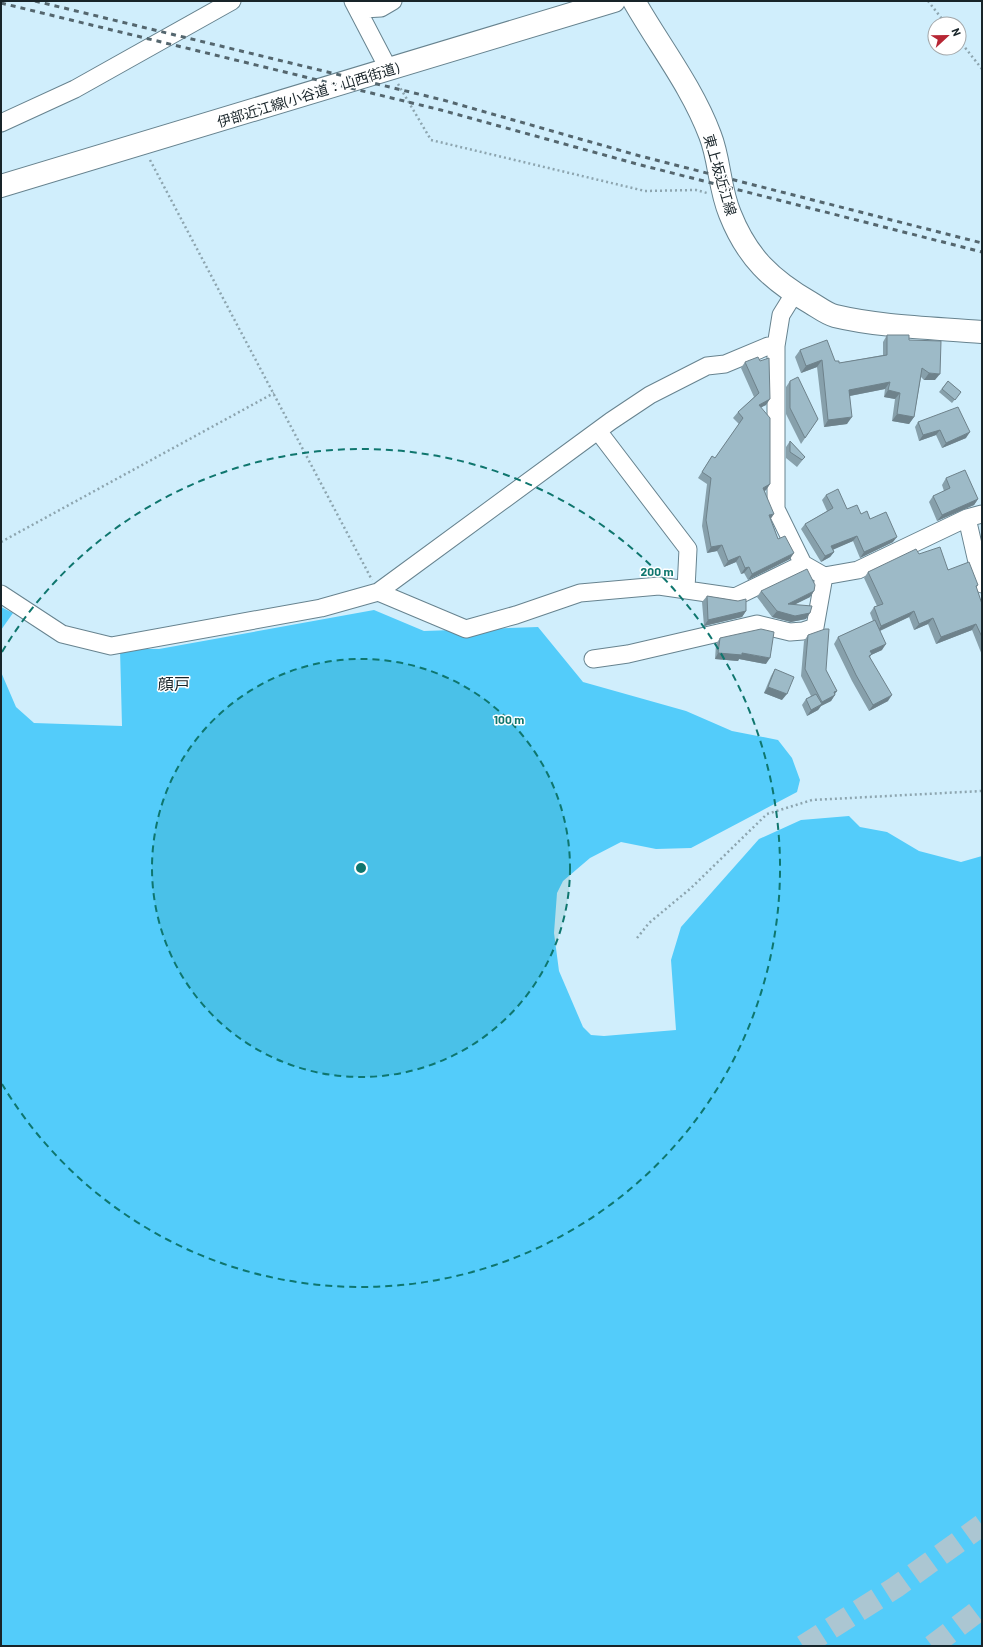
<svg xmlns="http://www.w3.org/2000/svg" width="983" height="1647" font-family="Barlow,'Noto Sans JP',sans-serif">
<rect width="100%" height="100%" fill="#d0eefc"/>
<path fill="#53ccfa" d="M1 607 13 613 1 630Z
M374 610 424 631 538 627 583 682 686 711 732 731 778 740 792 758 800 780 797 792 691 848 656 849 621 842 590 858 563 881 557 893 554 933 559 971 583 1027 591 1035 604 1036 676 1030 671 960 681 927 759 839 801 820 849 816 860 827 887 832 919 851 961 862 982 856V1646H1V672L16 707 34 723 122 726 120 649H159Z"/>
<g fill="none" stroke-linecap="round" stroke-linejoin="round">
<path stroke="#abc6d2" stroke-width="22" stroke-dasharray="22 11" stroke-linecap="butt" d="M803 1646 896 1587 982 1525
M932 1646 982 1608"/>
<g stroke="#67838f" stroke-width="19">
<path id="street" d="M353 1 389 70
M359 11 363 9 381 8 393 1
M1 123 75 89 232 1
M794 294 781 315 776 346V509L803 564 824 576 858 570 967 518 982 514
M598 431 688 549 686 589
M967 518 982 584
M378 592 466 629 516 615 580 593 659 586 735 597 803 564
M1 594 62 634 111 646 321 608 378 592 611 421 650 395 707 366 725 364 768 346H776
M593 659 628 654 757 624 790 632 803 631 815 627 824 576"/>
</g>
<g stroke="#67838f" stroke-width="24">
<path id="secondary" d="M634 1C659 45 692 87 710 135 720 160 719 188 730 214 747 257 771 280 811 303 818 307 827 314 835 316 881 327 934 328 982 332
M1 186 614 1"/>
</g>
<path stroke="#8da5af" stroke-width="2.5" stroke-dasharray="2 3" stroke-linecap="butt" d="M928 1 946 24
M959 40 982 69
M398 84 431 140 645 191 696 190 707 193
M150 160 372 580
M1 542 274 393
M637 938 649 923 691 888 767 814 812 800 982 791"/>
<use href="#street" stroke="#fff" stroke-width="17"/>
<use href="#secondary" stroke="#fff" stroke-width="22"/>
<path stroke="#54666e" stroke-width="3" stroke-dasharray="5 5" stroke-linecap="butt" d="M35 1 443 100 640 156 982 243
M1 3 441 110 637 164 982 252"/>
</g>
<path fill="#87a0ab" d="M887 335 909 340 935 380H924L921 377 914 417 909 424 892 421 895 399 884 397 885 389 850 396 847 424 824 427 817 367 801 373 795 357 800 350 839 363 883 355V342Z
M745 362 766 405 761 407 770 484 766 490 765 491 771 519 778 539 790 559 748 580 744 573 741 574 736 562 724 567 717 551 707 553 702 526 707 484 698 478 712 456 715 458 739 424 733 418 738 412 754 397 741 368Z
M790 381 818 419 801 444 786 414V387Z
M948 381 961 392 952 403 939 392Z
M918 422 966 438 942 448 936 435 919 441 915 427Z
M790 441 805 457 797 467 786 458V447Z
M946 478 978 499 974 505 937 521 929 502 933 496 944 491 942 485Z
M826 495 847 509 861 514 870 519 893 542 860 558 853 541 833 549 834 552 830 557 821 562 801 529 805 524 827 511 822 500Z
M919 554 978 585 976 588 982 604V655L972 630 936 644 928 624 914 630 909 617 880 631 882 650 871 655 870 657 888 701 869 711 852 681 834 644 838 637 873 621 870 613 874 607 877 606 864 578 868 572Z
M761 591H814L810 597 795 604 806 619 791 622 772 617 757 597Z
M707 596 738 601 746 611 742 617 704 626 702 602Z
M808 635 837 691 831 701 821 706 818 710 807 716 802 705 806 699 811 696 801 676 804 641Z
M720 638 766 664 739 659 738 661 715 659 716 644Z
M775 669 782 700 764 693 771 676Z"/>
<path fill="#6e828b" d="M822 360 817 367 801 373 806 366Z
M929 373 940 374 935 380H924Z
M890 382 885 389 844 397 849 390Z
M888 390 900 393 895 399 884 397Z
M770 399 766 405 754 411 759 405Z
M897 414 914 417 909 424 892 421Z
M852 417 847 424 824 427 828 420Z
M940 430 936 435 919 441 923 435Z
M970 432 966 438 942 448 946 443Z
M770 484 766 490 759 494 763 488Z
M978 499 974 505 937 521 942 515Z
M774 514 770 520 769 515Z
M857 536 853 541 828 552 831 546Z
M897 537 893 542 860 558 864 552Z
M722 545 717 551 707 553 711 547Z
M834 552 830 557 821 562 825 556Z
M794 553 790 559 748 580 752 574Z
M740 556 736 562 724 567 728 561Z
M749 567 744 573 741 574 745 568Z
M814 591 810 597 784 610 788 604Z
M746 611 742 617 704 626 708 620Z
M777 611 810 613 806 619 791 622 772 617Z
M914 611 909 617 877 632 881 626Z
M933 618 928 624 914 630 919 624Z
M976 624 972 630 936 644 941 637Z
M886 644 882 650 871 655 867 661 870 651Z
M718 653H742L770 658 766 664 739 659 738 661 715 659Z
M768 687 787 694 782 700 764 693Z
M837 691 832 696 835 695 831 701 821 706 818 710 807 716 811 710 819 706 822 702 834 692Z
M892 695 888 701 869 711 873 705Z"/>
<path fill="#9dbac7" stroke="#6e828b" d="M887 335H909V340L941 341 940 374 929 373 922 368 914 417 897 414 900 393 888 390 890 382 849 390 852 417 828 420 822 360 806 366 800 350 827 340 835 361H839V363L887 355Z
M758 357 760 361 769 358 770 399 759 405 770 418V484L763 488 774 514 769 515 778 539 785 536 794 553 752 574 749 567 745 568 740 556 728 561 722 545 711 547 706 520 711 478 702 472 712 456 715 458 743 418 738 412 759 393 745 362Z
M798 377 818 419 805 438 790 408V381Z
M948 381 961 392 955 400 942 389Z
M958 407 970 432 946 443 940 430 923 435 918 422Z
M790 441 805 457 802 460 790 452Z
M965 470 978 499 942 515 933 496 950 488 946 478Z
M838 489 847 509 857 505 861 514 867 511 870 519 886 512 897 537 864 552 857 536 831 546 834 552 825 556 805 524 833 508 826 495Z
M940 547 948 570 969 562 978 585 976 586 982 604V637L976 624 941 637 933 618 919 624 914 611 881 626 874 607 883 604 868 572 916 549 919 554Z
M807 569 815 585 814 591 788 604 812 606 810 613 795 616 777 611 761 591Z
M707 596 738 601 746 599V611L708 620Z
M875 620 886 644 870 651 872 654 869 656 892 695 873 705 856 675 838 637Z
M761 629 774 632 770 658 742 653V655L718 653 720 638Z
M825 629H829L826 670 837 691 834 692 835 695 822 702 805 669 808 635Z
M775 669 794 677 787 694 768 687Z
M816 694 822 704 811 710 806 699Z"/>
<circle cx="361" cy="868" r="209" fill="#0f766e" fill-opacity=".12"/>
<g fill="none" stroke="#0f766e" stroke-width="2" stroke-dasharray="7 5">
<circle cx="361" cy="868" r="209"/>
<path d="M2 652A419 419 0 1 1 2 1084"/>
</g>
<g text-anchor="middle" stroke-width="3" stroke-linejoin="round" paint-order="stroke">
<g font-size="14" fill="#182429" stroke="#fff">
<text transform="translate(308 95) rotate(-17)" y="5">伊部近江線(小谷道：山西街道)</text>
<text transform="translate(720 175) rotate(74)" y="5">東上坂近江線</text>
</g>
<g font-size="16" fill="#182429" stroke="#fff">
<text x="174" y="690">顔戸</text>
</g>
</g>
<circle cx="361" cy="868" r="6" fill="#0f766e" stroke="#fff" stroke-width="2"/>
<g font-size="12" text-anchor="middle" font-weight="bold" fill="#0f766e" stroke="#fff" stroke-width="3" stroke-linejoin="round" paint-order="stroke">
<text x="657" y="576">200 m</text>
<text x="509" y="724">100 m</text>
</g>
<rect width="983" height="1647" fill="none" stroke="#182429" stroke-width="4"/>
<g transform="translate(947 36) rotate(68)"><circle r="19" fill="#ffffff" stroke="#a3a7a9"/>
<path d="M0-3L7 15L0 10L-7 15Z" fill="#b72634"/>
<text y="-6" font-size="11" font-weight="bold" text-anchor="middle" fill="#182429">N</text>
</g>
</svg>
